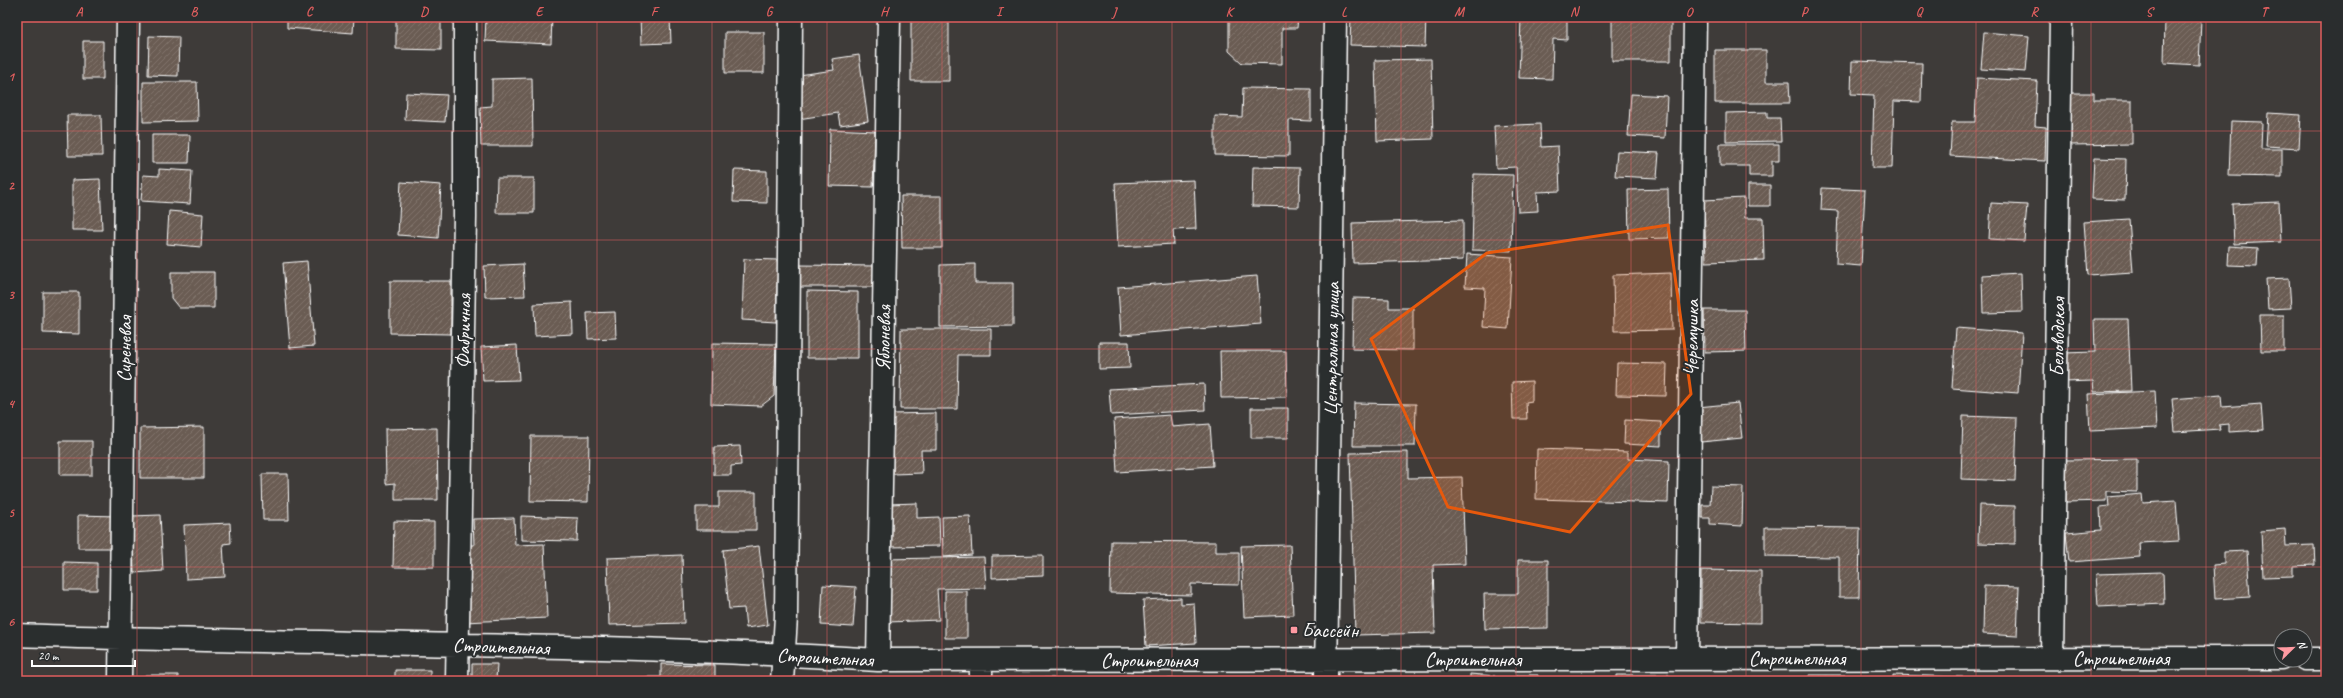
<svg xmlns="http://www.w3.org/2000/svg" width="2343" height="698" font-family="Caveat,sans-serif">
<defs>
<pattern id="building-hatch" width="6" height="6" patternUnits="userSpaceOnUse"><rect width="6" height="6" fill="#6b5c52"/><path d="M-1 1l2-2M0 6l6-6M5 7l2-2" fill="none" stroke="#81746c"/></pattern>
</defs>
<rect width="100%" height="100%" fill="#3e3b39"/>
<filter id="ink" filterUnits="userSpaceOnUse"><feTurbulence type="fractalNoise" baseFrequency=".025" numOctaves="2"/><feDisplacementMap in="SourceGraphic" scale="8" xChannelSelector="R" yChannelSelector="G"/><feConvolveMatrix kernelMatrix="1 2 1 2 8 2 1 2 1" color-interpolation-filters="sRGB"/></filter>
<g filter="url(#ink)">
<path fill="url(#building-hatch)" stroke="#fff" d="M287 17H354L353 33 287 28Z
M391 17H441V50L396 49V20H391Z
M486 17H552L551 44 485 41Z
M640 17H670L671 43 641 44Z
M911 17H935V22H949V81H911Z
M1229 17H1298L1297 28H1282V64L1242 63 1229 51Z
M1351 17H1426L1425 47 1350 45Z
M1521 17H1567V40L1553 39 1552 79 1519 78Z
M1612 17H1671V61H1612Z
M2165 18 2201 19 2199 65 2164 63Z
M725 32H764V73H725Z
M1984 32 2029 36 2026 72 1981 69Z
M149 36 179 37 178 76 148 75Z
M83 41H103V79H83Z
M1715 50H1766V82H1789L1790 103H1715Z
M859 55 868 121 840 125 838 113 798 119 792 76 834 70 832 59Z
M1431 59 1433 139 1377 141 1375 60Z
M1852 61 1922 63 1921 102 1894 101 1892 168H1872L1874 95 1851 94Z
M532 78 533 146H481L480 107 492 106V79Z
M1977 78 2037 81 2035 126 2046 127 2045 161 1950 156 1952 122H1975Z
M143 82H197L198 121 143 122Z
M1243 88 1311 89V121L1289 120V156L1215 155V116L1242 117Z
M406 93 447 95 445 122 405 120Z
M2068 93H2094V100H2132V144L2069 145Z
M1631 94 1667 96 1665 138 1628 136Z
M1767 112V118H1780L1781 141 1726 142V113Z
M2268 113 2301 115 2299 148 2266 146Z
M67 115H101L102 156H68Z
M2231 121 2262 122 2261 149H2282V177L2229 176Z
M1540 124 1541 147 1558 146 1560 191 1537 192 1538 211 1518 212 1516 167 1496 168 1494 126Z
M830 129 875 131 873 187 829 186Z
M152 135H190L189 163H152Z
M1720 144H1779V161H1772V176H1749V166H1720Z
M1617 151 1659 153 1657 178 1615 176Z
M2094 158 2126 159 2125 200 2092 199Z
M1253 167 1300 168 1299 207 1252 206Z
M159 169 192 171 190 204 141 201 143 175 159 176Z
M734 170 767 171V203L733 202Z
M1474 174 1513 175 1511 251 1472 250Z
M497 178H534V213H496Z
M100 179 102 230H72V180Z
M1194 180 1196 229 1173 230 1174 244 1118 247 1115 183Z
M401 182 441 185 438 238 398 235Z
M1748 185H1770V206H1748Z
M1822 188 1865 190 1861 266 1836 264 1838 211 1821 210Z
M1668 189 1669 238 1629 239 1628 190Z
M901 196H942V248H902Z
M1744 198 1745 218H1763L1764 260 1706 262 1704 200Z
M2279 202 2281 242 2234 244 2232 204Z
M1991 203 2027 205 2024 241 1989 239Z
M169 211 203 214 201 247 167 244Z
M2129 219 2133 272 2088 275 2084 222Z
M1463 220V260L1353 263 1352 223Z
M2229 246 2258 248 2257 266 2228 265Z
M1467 254 1512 257 1508 329 1483 327 1485 288 1465 287Z
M744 259 778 260 776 322 742 320Z
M307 261 314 346 290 348 283 263Z
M523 264 525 296 485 297 484 266Z
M975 264V283H1013V326L940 327V265Z
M800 265 876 266V287H800Z
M171 272H214V308H179L171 298Z
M1671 273 1672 330 1614 331 1613 275Z
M2021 273 2022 312 1983 313 1982 275Z
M1257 276 1261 324 1121 335 1118 287Z
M2289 278 2291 308 2268 309 2266 279Z
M390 281H451V334L390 333Z
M807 291 858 292V358H807Z
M43 292H79V334L43 333Z
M1353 298 1389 299V308H1413V350L1352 349Z
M572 302 573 334 535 336 534 304Z
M1704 310H1745L1746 351 1705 352Z
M615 312 616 338 588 339 587 313Z
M2260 315H2284V351H2261Z
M2094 319H2128L2131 391 2094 392 2093 381 2064 382 2063 353 2095 352Z
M1956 328 2022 333 2018 393 1952 388Z
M901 329H991V355H958L957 409H900Z
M1099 342H1129L1130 368 1099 369Z
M712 343 776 344 774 396 761 406 711 404Z
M517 345 519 380 483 381 481 347Z
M1220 351H1286L1287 397 1221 398Z
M1617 363 1667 364 1666 396 1616 395Z
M1532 381V401L1526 402 1527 419H1513L1512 382Z
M1204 384 1205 410 1111 415 1109 389Z
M2155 391 2157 428 2090 431 2088 394Z
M2221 395 2222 407 2261 404 2263 430 2229 432V424L2219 425 2220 429 2175 432 2172 399Z
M1354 403 1416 404 1415 446H1353Z
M1738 403 1742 438 1701 442 1698 407Z
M1251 408H1288V438H1251Z
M936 413V450H921L922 473 893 474 891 414Z
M1170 415 1172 427 1210 424 1213 466 1117 472 1114 419Z
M1963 416 2017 418 2015 481 1961 479Z
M1625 420 1661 422V446L1624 444Z
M204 427V478H140V428Z
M437 428 438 500H395V483L386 484 385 429Z
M531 436H589L588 502 530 501Z
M60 441H92V475H60Z
M740 446 741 465 731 466V475H714V447Z
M1537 449 1628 452V459L1669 461 1668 503 1536 499Z
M1408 452V478L1462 477 1465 564 1433 565 1435 633 1355 635 1350 453Z
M2137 459V492L2106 491V501L2066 502V460Z
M262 474H288L289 520H263Z
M1711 486 1743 487 1742 526 1710 524V518H1702V505H1710Z
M719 492H756V530H696V507H719Z
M2142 494 2143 503 2176 501 2179 541 2139 543 2140 557 2069 562 2066 533 2101 530 2100 507 2109 506 2108 497Z
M917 503V518L939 517 940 546 890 547 889 504Z
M1979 505 2015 506V544L1978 543Z
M78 515 117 516V548H78Z
M160 515 163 571 134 573 132 516Z
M521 516 578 518 577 541 521 540Z
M970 516 972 555 943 557 942 517Z
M514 518 515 545 544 544 547 618 465 622 462 545H474L473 519Z
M394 521 434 522V567H393Z
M230 523 231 543 223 544 225 577 186 579 184 525Z
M1765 527 1860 528 1859 597H1839V557L1765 556Z
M2285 529 2286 546 2314 545 2315 565 2293 566V576L2263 577 2261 531Z
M1111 541 1216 542V552H1239V585L1191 584V595L1110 593Z
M1290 545 1293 615 1244 617 1241 546Z
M759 546 768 625 746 628 744 608 729 609 723 550Z
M2247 551 2250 597 2215 599 2213 565 2224 564V552Z
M682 555 684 623 609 625 607 558Z
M1043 555V576L992 578V556Z
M984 557 986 588 937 589 939 620 888 622 886 559Z
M1518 560H1548V628L1485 629 1484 594H1518Z
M64 562 97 563V590H64Z
M1701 570 1761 571V623L1701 622Z
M2163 572 2164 604 2098 607 2096 574Z
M823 585 856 587 853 627 821 625Z
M1984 586 2019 587 2017 636 1983 634Z
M945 591H967V638H945Z
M1181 598V604L1194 603 1196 643 1146 646 1143 600Z
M472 664H497L496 681H472Z
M661 664 715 665V681H646V677H661Z
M395 670H430V681H395Z
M1470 674 1495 676 1494 681H1470Z
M145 675H178V681H145Z
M1517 675H1538V681H1517Z
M1617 675H1669V681H1617Z
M1810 675H1845V681H1810Z
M1893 675 1963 677V681H1893Z
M1035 678H1054V681H1035Z
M1146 678 1179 679V681H1146Z
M1190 679H1225V681H1190Z
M1439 680 1464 681H1439Z"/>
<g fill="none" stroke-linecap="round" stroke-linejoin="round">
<g stroke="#fff" stroke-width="25">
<path id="minor" d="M17 635C304 645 591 642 878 660L2281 658
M1687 658 1695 17
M2052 658 2061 17
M2305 659H2326
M878 660 889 17
M120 681 128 17
M457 681 465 217V17
M782 681 786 617 791 17
M981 681V660
M1326 681 1335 17"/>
</g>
<use href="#minor" stroke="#2a2d2e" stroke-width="22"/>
</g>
</g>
<path fill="#e8590c" fill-opacity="0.2" stroke="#e8590c" stroke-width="3" stroke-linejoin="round" d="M1668 225 1691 394 1570 532 1448 507 1371 339 1487 253Z"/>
<path fill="none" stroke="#e05e5e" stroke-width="1" stroke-opacity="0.55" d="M137 17V681M252 17V681M367 17V681M482 17V681M597 17V681M712 17V681M827 17V681M942 17V681M1057 17V681M1172 17V681M1286 17V681M1401 17V681M1516 17V681M1631 17V681M1746 17V681M1861 17V681M1976 17V681M2091 17V681M2206 17V681M17 131H2326M17 240H2326M17 349H2326M17 458H2326M17 567H2326"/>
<rect fill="#ff9aa2" stroke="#2a2d2e" stroke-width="1.5" x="1290" y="626" width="8" height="8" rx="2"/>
<g text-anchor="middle" stroke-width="4" stroke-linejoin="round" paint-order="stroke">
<g font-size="20" fill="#fff" stroke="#2a2d2e">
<text transform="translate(463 331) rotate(-89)" y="7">Фабричная</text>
<text transform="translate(2057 337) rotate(-89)" y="7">Беловодская</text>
<text transform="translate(883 338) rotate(-89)" y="7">Яблоневая</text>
<text transform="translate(1691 338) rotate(-89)" y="7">Черемушка</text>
<text transform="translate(124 349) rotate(-89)" y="7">Сиреневая</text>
<text transform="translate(1331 349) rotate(-89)" y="7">Центральная улица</text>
<text transform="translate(501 646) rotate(2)" y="7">Строительная</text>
<text transform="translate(825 657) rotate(3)" y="7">Строительная</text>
<text x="1797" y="665">Строительная</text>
<text x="2121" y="665">Строительная</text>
<text x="1473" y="666">Строительная</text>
<text x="1149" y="667">Строительная</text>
</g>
<g font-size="20" fill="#fff" stroke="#2a2d2e" text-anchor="start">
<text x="1302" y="637">Бассейн</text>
</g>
</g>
<rect width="2343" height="698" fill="none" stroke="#2a2d2e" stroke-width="44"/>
<g transform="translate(2293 648) rotate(67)"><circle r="19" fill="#2a2d2e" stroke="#7f8182"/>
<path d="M0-3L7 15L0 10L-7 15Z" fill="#ff9aa2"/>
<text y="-6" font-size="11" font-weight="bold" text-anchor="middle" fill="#ffffff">N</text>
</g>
<path d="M32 660v6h103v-6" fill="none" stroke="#ffffff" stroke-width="2"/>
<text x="38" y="660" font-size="12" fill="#ffffff" stroke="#2a2d2e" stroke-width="3" paint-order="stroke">20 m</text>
<rect x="22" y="22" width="2299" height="654" fill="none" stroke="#e05e5e" stroke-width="1.5"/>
<g font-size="13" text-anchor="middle" font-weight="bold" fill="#e05e5e">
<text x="79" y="16">A</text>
<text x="194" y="16">B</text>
<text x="309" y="16">C</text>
<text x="424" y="16">D</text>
<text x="539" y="16">E</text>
<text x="654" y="16">F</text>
<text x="769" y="16">G</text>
<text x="884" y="16">H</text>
<text x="999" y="16">I</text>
<text x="1114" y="16">J</text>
<text x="1229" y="16">K</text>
<text x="1344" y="16">L</text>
<text x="1459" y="16">M</text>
<text x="1574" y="16">N</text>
<text x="1689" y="16">O</text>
<text x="1804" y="16">P</text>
<text x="1919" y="16">Q</text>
<text x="2034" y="16">R</text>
<text x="2149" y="16">S</text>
<text x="2264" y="16">T</text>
<text x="11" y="81">1</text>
<text x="11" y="190">2</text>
<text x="11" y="299">3</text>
<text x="11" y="408">4</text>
<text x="11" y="517">5</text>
<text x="11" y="626">6</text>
</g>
</svg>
